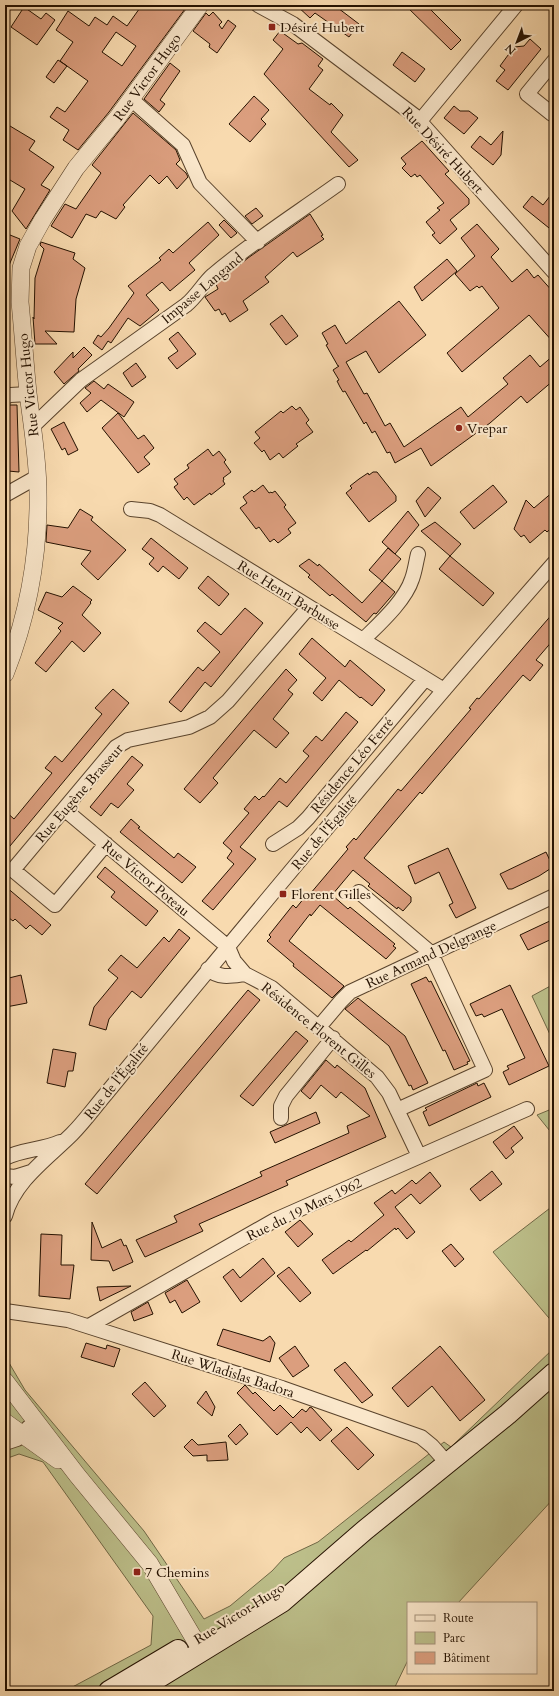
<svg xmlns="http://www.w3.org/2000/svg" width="559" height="1696" font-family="Cardo,serif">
<rect width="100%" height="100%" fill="#f8daaf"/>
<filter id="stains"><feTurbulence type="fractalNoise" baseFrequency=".005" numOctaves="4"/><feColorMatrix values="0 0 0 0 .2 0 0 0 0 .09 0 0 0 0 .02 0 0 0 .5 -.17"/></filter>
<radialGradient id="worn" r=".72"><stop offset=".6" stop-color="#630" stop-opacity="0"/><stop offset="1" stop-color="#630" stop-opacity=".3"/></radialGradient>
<path fill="#bdc08b" stroke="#706846" d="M554 984V1043L532 996Z
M554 1108V1136L537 1115Z
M554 1205V1324L493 1252Z
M554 1348V1498L458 1603H408V1660L393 1691H65L151 1645 153 1616 43 1462 19 1454 5 1459V1356L25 1390 144 1531 204 1619 230 1606 272 1571 284 1558 318 1542 444 1442 451 1447Z"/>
<path fill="#db9e7e" stroke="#241100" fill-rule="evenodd" d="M142 5H188L109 112 78 150 63 140 69 130 50 117 57 107 65 112 88 81 60 61 73 42 56 30 68 11 89 26 95 17 107 25 113 16 127 26ZM116 32 136 46 122 66 102 52Z
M296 5H334L359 24 349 37 315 13 310 18Z
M405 5H426L461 40 451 50Z
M24 7 41 19 46 13 55 20 37 45 11 27Z
M213 12 222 22 219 25 222 29 228 20 236 26 217 53 209 47 210 44 193 31 206 13 209 16Z
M280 31 298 44 302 43 323 59 318 66 323 70 309 89 330 105 331 103 343 115 331 132 358 160 349 167 264 74 283 49 273 40Z
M530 39 541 49 508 90 496 81 505 70 500 66 514 47 524 46Z
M402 52 425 69 415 82 393 65Z
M58 60 67 66 54 83 46 77Z
M170 63 180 71 160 100 165 104 159 112 144 99Z
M254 96 269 110 261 119 266 124 250 142 229 124Z
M454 106 460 111H469L478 118 464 134 444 118Z
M133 113 176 150 180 160 176 164 186 173 188 177 177 189 167 176 159 184 150 175 123 205 125 207 116 219 101 211 96 218 86 214 72 238 51 226 65 204 76 209 101 173 92 165Z
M5 123 35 141 29 150 54 167 41 185 50 190 26 229 12 211 25 189 5 177Z
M503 131 501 155 493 165 471 147 480 136 491 145Z
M422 141 449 171 445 174 469 199V204L450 220 457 229 440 244 432 235 435 233 426 222 440 210 437 208 444 203 420 175 417 177 415 174 411 177 402 168 406 164 401 158Z
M554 191V232L523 207 532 196 543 205Z
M256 208 263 216 252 224 245 216Z
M310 214 323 235 321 236 324 239 297 257 293 252 265 277 269 282 243 301 248 310 230 322 225 313 222 315 219 309 215 311 205 297 218 289 216 284 248 258Z
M224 220 237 233 231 238 219 225Z
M208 222 219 235 189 263 195 270 170 291 162 282 146 295 159 310 140 326 128 318 111 343 108 341 102 350 93 343 98 335 101 337 109 328 134 293 128 286 161 260 159 258 169 249 173 253Z
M477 224 499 249 491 257 512 282 527 269 534 278 538 275 554 293V343L529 315 462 372 447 353 499 308 482 286 479 288 477 286 470 291 455 274 475 256 461 238Z
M5 233 20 239 5 275Z
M41 242 75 253 73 259 85 268 76 299 74 332 45 331 57 344H35L33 317 34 319 35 278 44 249 40 245Z
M447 259 457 271 422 301 414 287Z
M399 301 426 335 379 373 366 351 346 362 364 394 367 393 385 426 390 423 404 447 461 407 468 417 508 384 503 378 530 355 540 367 554 355V380L527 403 521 396 490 423 431 466 421 448 395 463 390 452 387 453 375 431 372 433 366 422 364 424 345 391 343 392 340 387 337 381 339 380 333 370 339 366H338L326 345 328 344 322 333 335 325 346 344Z
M282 315 298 336 286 345 270 324Z
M178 332 196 354 177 369 168 358 178 351 169 339Z
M84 347 92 355 78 369 79 371 64 384 54 372 73 352V358Z
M136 363 146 377 132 387 123 373Z
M94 381 104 389 108 384 134 402 124 417 101 400 87 412 80 403 91 393 85 388Z
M5 405H17L19 472 8 471V468H5Z
M292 406 296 410 300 407 309 420 306 423 313 432 296 444 298 446 283 458 279 453 270 460 264 450 262 452 254 443 260 438 255 432 281 411 283 413Z
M118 413 138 439 144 435 154 448 144 457 150 464 138 473 102 428Z
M64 422 78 450 68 455 65 448 62 450 51 429Z
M208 449 213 456 219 451 226 460 224 462 231 472 223 478 224 479 223 481 225 484 211 495 210 493 194 505 187 497 184 500 174 487 178 484 174 479 189 468 187 465Z
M373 472H377L396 496V501L369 522 346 493 352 488 350 486 359 479 368 473 369 475Z
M263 485 269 493 271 492 272 493 275 491 286 505 284 507 296 523 288 529 291 533 278 543 274 539 270 542 259 527 256 529 240 508 247 503 243 497 252 490 254 492Z
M493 485 507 502 474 529 460 512Z
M428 487 441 498 425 517 416 501Z
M554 491V526L547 532 545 530 530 543 524 535 521 537 514 529 526 500 534 508Z
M80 509 93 517 91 520 126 550 98 580 81 564 91 551 46 542 47 525 68 528Z
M408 511 419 525 395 554 382 542Z
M435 522 461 544 450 556 494 593 483 606 439 569 450 556 421 531Z
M151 538 188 568 179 579 163 566 158 572 149 564 154 558 142 549Z
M388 548 401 559 382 581 395 592 376 614 374 613 366 622 332 594 330 596 308 577 310 575 299 566 309 559 318 566 319 564 362 603 382 581 369 570Z
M208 576 229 594 219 606 198 588Z
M73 586 92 600 90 602 91 603 82 615 101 633 84 652 72 641 46 672 35 663 61 631 58 628 63 623 38 610 46 592 62 597Z
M245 608 263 623 211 687 205 682 181 712 169 702 198 667 203 671 220 652 197 631 205 622 221 635Z
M554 612V639L536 660 543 665 530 681 523 675 422 794 420 792 364 858 411 897V902L403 911 398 907 397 909 368 886 370 884 353 870 332 895 348 909 350 907 395 944 393 946 396 948 386 959 320 905 311 916 310 914 289 941 344 986 332 998 293 966 294 964 267 941 271 937 269 935 293 905 296 908 309 892 310 894 348 849 346 847 354 838 356 840 398 789 401 791 471 709 469 708 477 698 479 699Z
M312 638 345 667 350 660 385 690 372 706 361 697 360 698 339 680 322 701 313 693 326 678 299 654Z
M286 669 297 680 288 690 293 694 273 719 289 733 276 748 254 730 213 778 218 783 200 803 184 789Z
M113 689 129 703 5 852V811L14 819 52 773 45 768 55 756 62 762 102 714 95 708Z
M346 712 358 722 287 807 279 801 240 847 256 859 213 910 202 901 234 864 227 858 232 851 223 843 249 813 244 809 255 796 259 800 263 796 264 797 280 778 286 783 309 756 303 751 316 736 322 741Z
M132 756 143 765 127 784 134 790 118 808 111 803 101 816 90 807Z
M131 819 140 827 138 828 174 858 178 853 196 867 182 883 120 832Z
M448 848 476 908 456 918 449 905 453 903 439 872 415 884 408 866Z
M546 852 553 867 539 876 512 889H508L500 874Z
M105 867 158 911 146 926 111 897 115 892 97 877Z
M5 886 51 925 42 935 30 925 26 929 15 919 13 921 5 915Z
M554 919V938L528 950 520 935Z
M179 929 190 938 141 998 132 991 109 1019 106 1030 89 1025 94 1007 118 978 108 970 121 955 137 968 164 937 169 942Z
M21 975 27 1003 6 1007 5 979Z
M426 977 429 982 431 981 470 1061 467 1062 468 1064 454 1070 445 1050 443 1051 411 984Z
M510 985 549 1066 509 1085 503 1072 509 1069 507 1066 525 1058 502 1009 484 1017 482 1014 476 1016 470 1004Z
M248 990 260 1000 97 1194 85 1184Z
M358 998 405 1036 428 1083 413 1090 411 1085 409 1086 389 1046 345 1009Z
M296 1031 308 1041 253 1106 240 1096Z
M53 1049 76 1053 73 1071H68L65 1087 47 1083Z
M326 1060 335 1068 337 1065 365 1088 386 1137 286 1181 288 1185 199 1224 203 1231 145 1257 136 1240 177 1222 174 1216 262 1176 260 1172 349 1133 347 1126 370 1116 341 1092 336 1098 321 1085 310 1099 301 1091Z
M477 1083 478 1086 484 1083 491 1097 429 1126 423 1112 427 1110 425 1108Z
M316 1112 320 1123 275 1143 270 1132Z
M514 1126 523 1138 511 1148 514 1152 506 1159 493 1142Z
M492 1171 502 1184 480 1201 470 1189Z
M430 1172 441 1186 420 1204 411 1194 395 1207 415 1232 407 1239 398 1228 396 1230 395 1228 367 1251 366 1250 333 1274 322 1260 349 1240 351 1242 384 1215 374 1203 392 1190 395 1194 412 1180 416 1184Z
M300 1220 313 1234 298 1247 285 1232Z
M92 1222 102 1248 121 1239 124 1246 126 1245 133 1262 113 1271 109 1261 91 1260Z
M41 1234 62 1235 61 1265H74L70 1299 39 1296Z
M451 1244 464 1259 455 1267 442 1251Z
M263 1258 275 1273 241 1302 223 1277 233 1269 240 1278Z
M289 1267 311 1293 300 1302 277 1276Z
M187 1280 200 1302 182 1313 175 1300 170 1303 165 1293Z
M131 1286 100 1301 97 1287Z
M148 1302 153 1314 134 1321 131 1312Z
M223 1329 263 1341 270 1336 275 1343 270 1362 217 1345Z
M86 1343 106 1349 107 1345 120 1349 114 1367 81 1357Z
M295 1346 309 1366 293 1377 279 1358Z
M440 1346 485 1400 460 1421 432 1386 408 1407 392 1388Z
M345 1362 373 1395 362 1403 334 1370Z
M145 1382 166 1406 154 1417 132 1394Z
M245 1385 253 1394 255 1392 274 1411 280 1405 293 1418 302 1409 306 1412 310 1407 312 1408 332 1430 320 1441 307 1427 301 1433 291 1422 277 1435 237 1393Z
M206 1391 215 1407 212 1416 197 1403Z
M240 1424 248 1434 236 1445 228 1436Z
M347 1427 374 1455 358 1470 331 1441Z
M192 1439 198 1445 226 1442 228 1460 207 1461V1455L193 1456 184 1447Z"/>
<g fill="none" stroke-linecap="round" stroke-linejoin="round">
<g stroke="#59432c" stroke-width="16">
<path id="minor" d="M258 5 293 24 415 116 554 272
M554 61 527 94 552 114 554 111
M131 99 183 145 200 183 258 242
M420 121 516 5
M5 397 10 395 29 394
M33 426 81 380 186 305C197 296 203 284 213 275 252 242 296 214 338 184
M5 495 37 477
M131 509 150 511 160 515 444 690
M363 640C379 624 405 601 412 579 415 571 416 562 418 554
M64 809 228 947 234 961 245 974 272 988 377 1077 389 1093 419 1156
M106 844 55 905 13 870 116 747 128 740 189 727 210 717 228 701 309 607
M273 844 298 828 308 818 425 679
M359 892 431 953 485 1070 397 1110
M208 969C220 979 231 976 245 974
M319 1027 341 1001 350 992 554 896
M281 1118V1106L286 1096 333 1038
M5 1158C22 1149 42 1150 60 1142
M5 1176 15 1177 31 1172
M5 1216C14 1181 48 1158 72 1134 84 1122 94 1108 105 1095 253 916 401 737 554 563
M5 1311 68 1320 282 1388 421 1437 432 1446 447 1463
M89 1326 275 1220 527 1109
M5 1443 17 1439 29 1427"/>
</g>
<g stroke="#59432c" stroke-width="18">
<path id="tertiary" d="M5 674C28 616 39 555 38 493 38 459 32 426 28 393 25 363 23 333 20 302L21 268 28 246 43 219 76 168 117 118 200 5
M5 1381 77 1475 150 1564 202 1652
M5 1422 58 1460"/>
</g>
<g stroke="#241100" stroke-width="22">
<path id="secondary" d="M109 1691 178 1650
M137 1691 282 1602 365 1530 508 1414 554 1373"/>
</g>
<use href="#minor" stroke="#fae7cb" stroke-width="14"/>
<use href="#tertiary" stroke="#fae7cb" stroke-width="17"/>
<use href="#secondary" stroke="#fae7cb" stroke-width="20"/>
</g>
<g fill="#8f2418" stroke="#fae7cb" stroke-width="1.5">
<rect x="268" y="23" width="8" height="8" rx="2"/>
<circle cx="459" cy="428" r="4"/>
<rect x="279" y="890" width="8" height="8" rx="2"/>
<rect x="133" y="1568" width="8" height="8" rx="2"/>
</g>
<g text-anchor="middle" stroke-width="4" stroke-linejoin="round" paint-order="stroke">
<g font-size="14" fill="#241100" stroke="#fae7cb" text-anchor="start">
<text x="280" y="32">Désiré Hubert</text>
<text x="467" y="433">Vrepar</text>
<text x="291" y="899">Florent Gilles</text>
<text x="145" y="1577">7 Chemins</text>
</g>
<g font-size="14" fill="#241100" stroke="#fae7cb">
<text transform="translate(147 77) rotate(-54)" y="5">Rue Victor Hugo</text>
<text transform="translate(443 150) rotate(47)" y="5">Rue Désiré Hubert</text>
<text transform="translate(202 288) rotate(-40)" y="5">Impasse Langand</text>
<text transform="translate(28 385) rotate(-96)" y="5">Rue Victor Hugo</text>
<text transform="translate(289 595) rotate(32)" y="5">Rue Henri Barbusse</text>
<text transform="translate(352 765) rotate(-50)" y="5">Résidence Léo Ferré</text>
<text transform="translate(79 793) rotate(-49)" y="5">Rue Eugène Brasseur</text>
<text transform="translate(324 832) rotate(-50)" y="5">Rue de l'Égalité</text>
<text transform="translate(146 878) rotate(40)" y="5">Rue Victor Poteau</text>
<text transform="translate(431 954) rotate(-25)" y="5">Rue Armand Delgrange</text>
<text transform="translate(319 1030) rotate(39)" y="5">Résidence Florent Gilles</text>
<text transform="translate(116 1081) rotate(-51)" y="5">Rue de l'Égalité</text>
<text transform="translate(304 1209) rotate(-26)" y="5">Rue du 19 Mars 1962</text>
<text transform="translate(233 1373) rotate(18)" y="5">Rue Wladislas Badora</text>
<text transform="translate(239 1613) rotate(-32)" y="5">Rue Victor Hugo</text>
</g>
</g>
<rect width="559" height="1696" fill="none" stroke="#f8daaf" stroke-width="20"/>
<rect x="6" y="6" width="547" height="1684" fill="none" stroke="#241100" stroke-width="2"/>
<rect x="10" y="10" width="539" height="1676" fill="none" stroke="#241100"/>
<rect x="407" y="1602" width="130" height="72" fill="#fae7cb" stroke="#a4917a"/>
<rect x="415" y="1615" width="20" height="6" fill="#fae7cb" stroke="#a4917a"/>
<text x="443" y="1622" font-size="12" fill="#241100">Route</text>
<rect x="415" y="1632" width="20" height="12" fill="#bdc08b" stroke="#a4917a"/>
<text x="443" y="1642" font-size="12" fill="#241100">Parc</text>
<rect x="415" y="1652" width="20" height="12" fill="#db9e7e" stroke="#a4917a"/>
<text x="443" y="1662" font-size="12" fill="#241100">Bâtiment</text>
<g transform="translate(517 42) rotate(222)" stroke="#fae7cb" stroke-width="3" paint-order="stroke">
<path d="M0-3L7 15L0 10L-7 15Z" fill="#241100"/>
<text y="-6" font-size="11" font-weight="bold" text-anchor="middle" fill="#241100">N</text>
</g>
<rect width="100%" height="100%" filter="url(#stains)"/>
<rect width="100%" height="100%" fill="url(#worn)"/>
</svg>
